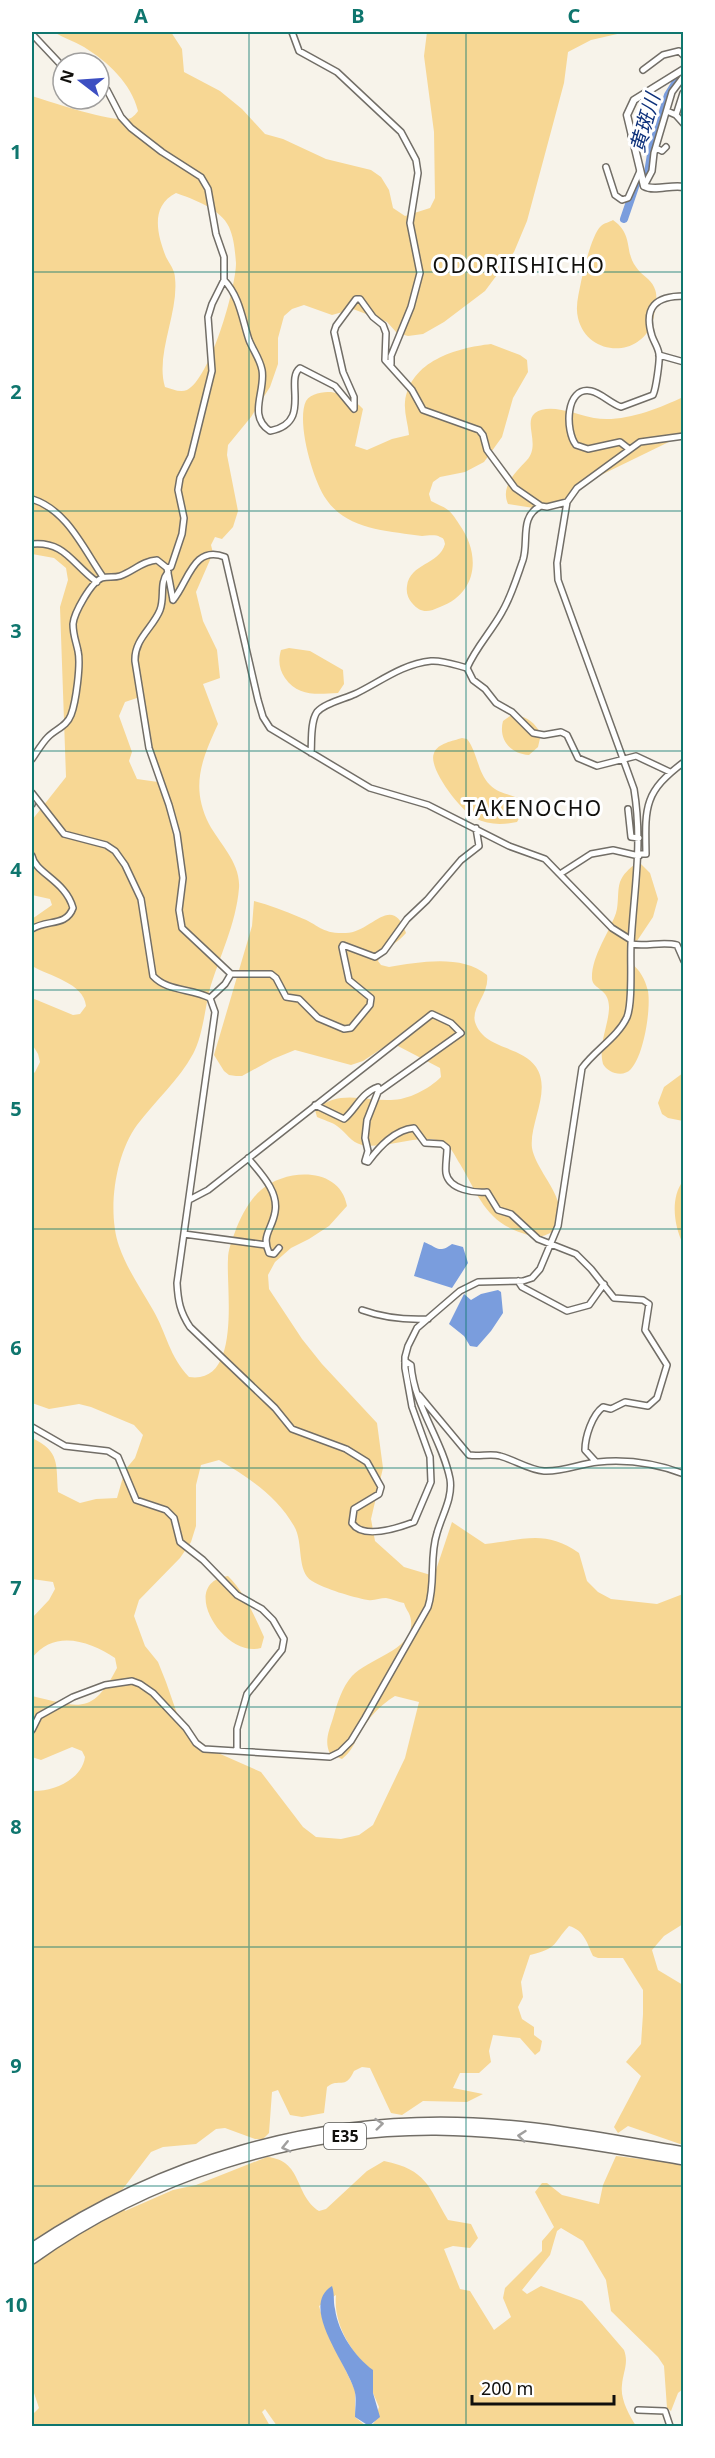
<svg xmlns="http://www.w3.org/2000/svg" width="715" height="2458" font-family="'Noto Sans','Noto Sans JP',sans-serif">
<rect width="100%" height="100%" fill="#f7f3ea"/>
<path fill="#f7d794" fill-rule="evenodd" d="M54 32H171L182 49 184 72 220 91 242 109 265 134 283 139 326 159 371 170 381 177 389 190 393 208 405 216 430 208 435 198 434 132 424 56 427 32H626L591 40 568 52 564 83 527 221 514 252 485 291 444 322 423 334 408 336 397 333 387 322 353 309 332 315 304 305 292 309 284 316 278 338V364L270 387 251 417 228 445 227 455 238 511 233 527 222 539 215 537 211 545 213 553 196 592 203 621 217 650 220 678 203 684 218 724C202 759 190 786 209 824 219 843 241 863 239 888 236 925 219 957 209 992 205 1010 202 1038 193 1054 179 1080 155 1101 137 1125 115 1155 107 1211 119 1246 127 1269 141 1289 153 1310 167 1334 169 1356 189 1377 242 1385 226 1289 228 1259 228 1250 232 1240 235 1232 240 1218 250 1199 261 1190 286 1168 340 1166 347 1206L329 1226 309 1239 291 1248 275 1262 268 1275 269 1289 302 1339 322 1364 377 1423 383 1468 371 1519 375 1541 404 1567 434 1576 452 1522 485 1544C524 1540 545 1529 579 1553L587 1581 598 1592 611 1599 657 1604 683 1594V1924L664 1936 652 1950 658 1970 683 1985V2145L628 2126 618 2133 614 2127 641 2076 626 2062 641 2044 643 2014V1990L623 1958H598L593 1956C587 1943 584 1930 569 1926 552 1944 559 1948 530 1955L521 1982 523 1997 518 2007 522 2019 534 2027V2035L542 2041 540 2051 535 2055 520 2038 493 2035 489 2051 491 2062 479 2073H460L453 2088 483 2094 467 2102 423 2101 402 2115 391 2113 370 2068 362 2067 354 2071C345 2091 339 2077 327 2087L324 2113 302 2117 290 2115 278 2090 272 2092 269 2133 263 2139H255L225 2128 216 2129 196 2144 163 2147 151 2152 122 2190 125 2211 173 2190 196 2185 267 2157C303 2160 294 2195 319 2211L326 2209 367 2171 384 2161C427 2170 428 2186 448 2220L471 2224 478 2238 470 2248 453 2246 444 2249 460 2289 470 2291 494 2330 511 2317 503 2298 505 2288 542 2251V2241L554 2227 535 2192 542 2183H547L562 2195 599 2204 603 2185 616 2156 683 2164V2389L678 2393 671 2411 667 2408 664 2366 658 2357 611 2311 606 2280 583 2241 561 2228 557 2231 550 2255 522 2290 527 2294 541 2286 582 2301 624 2350C629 2363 623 2372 622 2385 620 2399 629 2415 636 2426H369L374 2423 379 2407 373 2393V2371C351 2354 333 2323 336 2295L319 2306 325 2327 355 2390V2417L366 2426H277L265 2409 262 2412 270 2426H32V2415L39 2408 32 2387V1791C52 1792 82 1780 85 1757L82 1751 72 1747 41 1760 32 1757V1696C79 1707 92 1716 117 1668L115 1658C90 1641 54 1629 32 1658V1618L49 1600 55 1589 53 1582 32 1579V1438C60 1451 56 1464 58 1492L80 1503 96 1499 117 1498 125 1470 135 1458 143 1435 134 1425 91 1407 79 1404 49 1409 32 1403V1075L35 1072 40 1062 38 1054 32 1044V998L73 1015 80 1014 86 1006C84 983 49 976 32 966V919L52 905 50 899 32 895V820L66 777 60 607 68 580 66 568 54 558 32 554V96C48 101 118 125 131 118 133 117 137 113 138 111 131 83 108 62 84 47 74 41 63 38 54 32ZM176 193C193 199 221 209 229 227 234 238 235 251 236 263 236 288 210 379 187 390 180 393 172 389 165 387 155 354 179 313 175 278 175 270 169 263 166 257 157 234 150 206 176 193ZM140 697H141L158 782 137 779 129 761 132 752 119 716 125 702ZM219 1460C248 1477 277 1496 294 1526 304 1543 296 1571 312 1581 325 1589 352 1597 368 1600 374 1601 380 1598 386 1598 392 1599 398 1602 404 1603 405 1608 409 1612 410 1616 420 1649 369 1657 352 1676 342 1687 337 1704 333 1718 329 1731 324 1741 330 1754L342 1759C352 1751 353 1745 359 1735 368 1718 379 1706 395 1696L419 1702 405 1758 373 1825 359 1835 341 1839 316 1837 303 1827 261 1772 209 1749 181 1725 166 1682 158 1662 145 1646 134 1616 139 1600 180 1558 191 1542 196 1526V1485L201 1465Z
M613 220C634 235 624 251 636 267 641 275 651 279 654 287 658 295 656 302 655 310 654 314 654 319 652 323 639 359 587 356 578 318 575 306 579 293 581 282 584 269 592 234 601 226 604 223 610 222 613 220Z
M491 344 520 355 527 360 528 372 513 398 502 437 484 462 465 472 440 477 433 482 429 494 431 501C436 504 443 506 448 510 452 513 456 519 459 524 481 554 478 593 440 607 429 612 421 614 412 603 408 598 406 593 407 586 410 563 439 565 445 544 444 540 444 538 440 537 435 534 427 536 422 536 388 531 347 530 326 499 313 481 296 422 306 401 311 393 323 392 331 392 344 394 354 399 363 409L355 446 367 450 392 439 409 435C408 424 404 413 405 402 410 361 456 348 491 344Z
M683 397V437L677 438 601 475 586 483 565 501 540 509 508 504C500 486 516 472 527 460 541 444 523 423 535 413 549 402 578 415 594 418 622 423 658 409 683 397Z
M289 648 310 651 343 670 344 684 338 693C317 694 298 697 285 678 279 669 278 660 281 650Z
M516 715C529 718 534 722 541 734L538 747 529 755C511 754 498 740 503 721L510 716Z
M462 738 467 739C478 753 477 772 490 785 500 795 514 794 525 802V807L517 822C502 825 488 825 475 818 462 812 427 768 434 753 438 743 453 741 462 738Z
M635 864H641L650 873 658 899 653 917 635 944 631 963C640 970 645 979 648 991 651 1009 644 1055 631 1069 623 1078 608 1073 603 1064 598 1045 608 1027 609 1009 610 988 593 990 592 979 591 957 609 933 616 913 619 903 617 891 620 882 623 874 629 869 635 864Z
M254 901C269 905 285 911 299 917 320 925 321 934 346 933 371 933 392 892 406 933 398 943 383 949 378 961L381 965 389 967C419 962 462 954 487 975 490 993 471 1007 475 1022 484 1050 521 1045 536 1067 552 1091 529 1123 532 1148 535 1166 557 1190 559 1206 560 1213 557 1222 556 1229 545 1238 536 1238 522 1233 485 1221 478 1194 460 1164 456 1158 453 1150 447 1145 428 1129 387 1150 362 1145 350 1142 347 1133 337 1126 332 1122 323 1120 317 1117L315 1110C339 1089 363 1101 391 1100 408 1100 429 1089 441 1077L440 1068 396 1045 384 1047 363 1061 351 1065 295 1050 273 1059 242 1076H236L229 1075 224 1071 214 1055 252 926Z
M683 1073V1121L668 1118 662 1114 658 1103 664 1087Z
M683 1181V1244C674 1226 670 1198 683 1181Z
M228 1576C245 1593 254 1615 264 1637L261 1648C224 1659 177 1583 228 1576Z"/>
<path fill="#7a9ddd" d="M424 1242C437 1247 439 1254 452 1244L463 1247 468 1263 452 1288 414 1276Z
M498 1290 501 1292 503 1313 491 1331 477 1347 470 1346 464 1336 449 1324 464 1294 471 1300 481 1294Z
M332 2286C335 2295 333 2301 335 2309 338 2332 355 2357 373 2370V2393L380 2417 369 2426 355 2417C355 2408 357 2397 354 2389 346 2362 299 2306 332 2286Z"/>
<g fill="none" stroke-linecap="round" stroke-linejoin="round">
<path stroke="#7a9ddd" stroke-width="8" d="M624 219 636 184 648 173 652 148 668 95 684 69"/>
<g stroke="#726e67" stroke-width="8">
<path id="minor" d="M292 32 299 51 337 72 401 132 416 160 418 173 410 223 420 273 411 307 391 356V364
M32 34 63 67
M643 70 663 55 679 51 684 56
M99 85 107 90 121 117 131 128 162 152 201 177 208 189 216 234 224 257V280L212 304 208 317 212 371 191 456 180 478 178 490 184 518 182 534 171 567 167 568
M667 111 676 115 683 93
M676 115 684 124
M631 136 645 133 652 109 643 95
M656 148 662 151 666 147
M606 167 615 195 622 200 628 198 640 171
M644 186 652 171 654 153 672 92 684 76
M224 280C240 297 242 319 249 340 253 350 260 359 262 370 266 391 247 416 270 431 313 423 284 380 300 368L335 386 354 409V397L343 372 334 332 336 326 356 299H360L373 317 383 325 386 333 385 360 412 390 423 410 479 430 483 435 487 450 515 488 541 506 547 507 567 502
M659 355 684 362
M629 449 620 442 588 449 576 445C565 431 565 386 591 391 601 393 610 403 621 407L653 395C656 389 660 360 659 354 658 347 654 342 652 336 643 307 656 296 684 296
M32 499C67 510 83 548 103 577
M541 506C519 516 529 541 523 560 517 577 511 597 502 612 491 632 476 647 467 668L473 680 485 689 496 703 512 712 533 733 544 735 561 732 567 735 578 758 597 766 636 756 670 772
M32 544C65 541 72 564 97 582
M168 572C159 583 165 597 160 610 153 628 134 639 135 661L149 748 169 805 177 834 183 878 179 910 182 928 231 974H271L276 978 286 997 299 999 318 1018 344 1029 351 1028 370 1005 371 998 349 980 342 947 343 945 375 957 384 951 407 919 427 900 461 860 479 846 476 828
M173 600C188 583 193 544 225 557L258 700 263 717 270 728 370 788 428 805 509 846 545 859 612 928 631 940
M311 753C312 742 310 722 317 712 325 703 344 699 355 694 380 682 402 664 431 661 443 660 455 665 467 668
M32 759C37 752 42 743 48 737 56 729 67 726 71 715 76 702 81 664 78 651 76 641 73 635 73 624 74 613 91 582 102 578 108 576 114 578 120 576 134 571 142 561 157 560L167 568 173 600
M32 793 64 834 106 845 115 851 125 865 141 899 153 976C168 992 191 988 210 998L215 1012 177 1283C178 1301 180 1312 190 1327L275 1408 292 1429 346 1449 367 1462 381 1487 379 1494 354 1509 352 1523C363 1540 398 1528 414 1522L431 1482 430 1457 412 1407 405 1368V1357L408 1346 417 1328 460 1291 478 1282 523 1281 532 1278 540 1269 558 1226 582 1068C595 1050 618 1037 627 1017 633 1002 630 962 631 944 634 888 643 845 634 789L558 580 557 563 567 502 577 488 640 442 684 436
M32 803V804
M628 809 631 837 639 838
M639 854H646C645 806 644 792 684 762
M32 856C35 873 66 881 73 908 66 927 47 919 32 929
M560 874 591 854 613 850 639 856
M631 944C647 947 662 941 677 945L684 961
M210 998 225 984 231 974
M315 1105 344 1119C356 1109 361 1093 378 1087V1092
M248 1158C260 1173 279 1191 275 1212 272 1230 261 1235 269 1253L274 1254 279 1248
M189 1200 208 1190 432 1014 451 1023 461 1033 378 1092 367 1120 365 1138 368 1151 365 1161 368 1162C379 1147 394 1130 414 1128L425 1143 442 1144 447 1148C447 1156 445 1166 446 1173 449 1190 475 1193 487 1192L498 1210 511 1214 538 1239 576 1254 591 1269 614 1298 643 1300 649 1304 645 1330 667 1365 657 1398 648 1406 625 1402 611 1409 603 1407C592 1415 585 1437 585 1450L596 1462
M184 1234 266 1245
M518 1281 522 1287 567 1311 589 1305 604 1284
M362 1310C384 1318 405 1320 428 1319
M419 1395 469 1455C479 1457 491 1453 500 1456 515 1460 529 1470 544 1471 563 1472 579 1464 598 1462 628 1459 655 1463 684 1474
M32 1427 65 1446 108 1451 118 1457 136 1500 166 1510 174 1518 180 1542 203 1560 237 1595 262 1609 273 1620 284 1639 282 1650 247 1694 237 1729V1750
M32 1730 39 1716 73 1697 105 1685 132 1681 140 1684 153 1693 186 1728 196 1743 204 1749 330 1757 340 1752 351 1741 365 1718 428 1607C436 1583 429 1557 437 1533 442 1515 453 1498 450 1479 442 1439 414 1406 411 1365L405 1361
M638 2410 665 2411 670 2426"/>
</g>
<g stroke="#726e67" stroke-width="9">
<path id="tertiary" d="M684 69 634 100 627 115 644 186C655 192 671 184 684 187"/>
</g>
<g stroke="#726e67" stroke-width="12">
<path id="motorway" d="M32 2248C162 2161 315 2116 473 2123 543 2126 614 2140 684 2152
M32 2259C147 2177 293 2129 436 2130 519 2131 602 2146 684 2160"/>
</g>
<use href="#minor" stroke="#fff" stroke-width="5"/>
<use href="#tertiary" stroke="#fff" stroke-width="6"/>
<use href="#motorway" stroke="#fff" stroke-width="9"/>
</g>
<defs><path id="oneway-chevron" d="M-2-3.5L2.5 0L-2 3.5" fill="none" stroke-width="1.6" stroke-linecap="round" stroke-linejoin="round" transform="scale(1.5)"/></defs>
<g stroke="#a09f9e">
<use href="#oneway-chevron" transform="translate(379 2124) rotate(-6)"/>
<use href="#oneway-chevron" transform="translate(522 2136) rotate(-174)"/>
<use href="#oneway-chevron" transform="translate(286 2147) rotate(167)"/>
</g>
<path fill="none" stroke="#0f766e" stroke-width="1.5" stroke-opacity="0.55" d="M249 32V2426M466 32V2426M32 272H684M32 511H684M32 751H684M32 990H684M32 1229H684M32 1468H684M32 1707H684M32 1947H684M32 2186H684"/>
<g text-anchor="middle" stroke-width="6" stroke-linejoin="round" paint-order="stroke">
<rect fill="#fff" stroke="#585856" stroke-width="1.5" x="324" y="2123" width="42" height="26" rx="4.5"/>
<g font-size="16" font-weight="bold" fill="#11100d">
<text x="345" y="2142">E35</text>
</g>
<g font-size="20" font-style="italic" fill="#0d317b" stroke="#fff">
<text transform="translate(645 123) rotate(-74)" y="7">黄斑川</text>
</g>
<g font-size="21" letter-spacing="1.5" fill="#11100d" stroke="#fff">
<text x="519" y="273">ODORIISHICHO</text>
<text x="533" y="816">TAKENOCHO</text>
</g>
</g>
<rect width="715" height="2458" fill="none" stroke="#ffffff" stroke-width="66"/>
<g transform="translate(81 81) rotate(287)"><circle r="28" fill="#ffffff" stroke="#a09f9e" stroke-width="1.5"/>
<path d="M0-4.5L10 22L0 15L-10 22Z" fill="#3d4fc2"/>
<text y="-9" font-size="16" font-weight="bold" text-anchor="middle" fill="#11100d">N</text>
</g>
<path d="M472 2395v9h142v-9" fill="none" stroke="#11100d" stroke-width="3"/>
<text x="481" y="2395" font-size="18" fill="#11100d" stroke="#ffffff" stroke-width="4.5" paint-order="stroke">200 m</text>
<rect x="33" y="33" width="649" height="2392" fill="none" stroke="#0f766e" stroke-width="2"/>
<g font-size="20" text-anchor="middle" font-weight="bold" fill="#0f766e">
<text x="141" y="23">A</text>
<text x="358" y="23">B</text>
<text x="574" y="23">C</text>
<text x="16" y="159">1</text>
<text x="16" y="399">2</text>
<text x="16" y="638">3</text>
<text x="16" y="877">4</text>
<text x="16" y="1116">5</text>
<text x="16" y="1355">6</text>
<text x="16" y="1595">7</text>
<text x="16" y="1834">8</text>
<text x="16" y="2073">9</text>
<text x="16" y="2312">10</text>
</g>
</svg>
